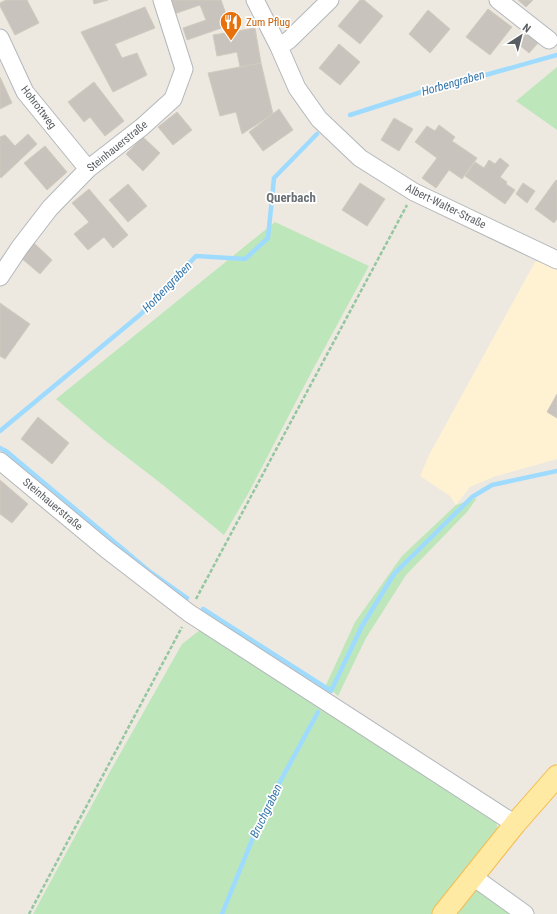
<svg xmlns="http://www.w3.org/2000/svg" width="557" height="914" font-family="'Roboto Condensed',sans-serif">
<rect width="100%" height="100%" fill="#ede9e0"/>
<path fill="#fff2d3" d="M557 257V459L493 477 470 487 456 505 450 496 420 476 429 455 535 262Z"/>
<path fill="#bee6bb" d="M557 67V130L516 101Z
M275 222 369 266 311 373 248 494 224 535 163 485 102 438 56 399Z
M477 498 467 512 406 575 366 638 338 696 326 685 355 622 402 556 456 505Z
M201 629 496 821 498 830 434 914H33L112 768 182 644Z
M476 886 515 914H453Z"/>
<g fill="none" stroke-linecap="round" stroke-linejoin="round">
<path stroke="#9edbff" stroke-width="4.5" d="M350 115 437 87 482 76 557 55
M0 431 141 314 196 256 245 259 268 238 274 178 317 134
M0 448 6 451 149 571 187 598
M203 609 331 691 362 626 394 574 472 497 492 485 557 471
M222 914 263 813 318 712"/>
</g>
<path fill="#c8c3bd" stroke="#d1cabe" d="M6 0H27L39 23 15 35 0 6V3Z
M93 0H108L94 4Z
M169 0H221L230 25 187 40 183 28 206 20 200 5 174 14Z
M360 0H364L383 16 360 44 338 26Z
M518 0H533L526 7Z
M145 7 155 28 115 44 122 58 137 53 147 75 113 92 81 32Z
M488 9 512 27 490 55 466 37Z
M428 10 450 29 430 53 409 34Z
M255 28 261 63 240 67 237 52 217 56 213 35Z
M528 32 539 42 529 53 517 43Z
M339 44 360 62 340 85 319 68Z
M261 63 273 114 242 134 236 112 220 116 208 73Z
M0 77 12 103 0 109Z
M94 82 124 121 105 136 90 117 84 122 68 102Z
M279 109 293 130 263 151 249 132Z
M177 112 192 130 173 145 158 127Z
M394 118 413 129 399 151 381 140Z
M439 125 455 137 452 141 477 158 462 179 449 170 436 188 422 178 437 158 415 142 427 126 435 131Z
M28 134 37 144 1 178 0 177V137L5 135 15 146Z
M143 137 160 153 143 171 126 154Z
M45 146 67 172 47 190 24 163Z
M500 158 509 165 500 177 507 182 506 184 515 190 505 204 465 176 475 162 484 168 489 160 495 164Z
M556 180 557 181V219L554 223 535 209Z
M360 183 385 199 367 226 342 210Z
M523 183 535 191 527 203 516 194Z
M128 184 147 206 128 222 109 200Z
M89 189 128 235 113 248 104 237 88 250 74 234 89 222 72 203Z
M34 243 52 260 40 274 21 258Z
M0 303 30 324 5 359 0 356Z
M557 394V418L547 412Z
M38 417 69 443 52 464 21 439Z
M0 480 28 504 12 523 0 514Z"/>
<g fill="none" stroke-linecap="round" stroke-linejoin="round">
<g stroke="#b3b7bc" stroke-width="19">
<path id="minor" d="M255 0 279 47 297 88 319 119 360 158 414 192 557 260
M498 0 549 40
M0 38 25 92 88 169
M279 47 289 40 330 0
M0 277 20 247 50 208 88 169 142 127 173 99 184 69 162 0
M0 461 106 549 189 613 515 824
M472 876 525 914"/>
</g>
<g stroke="#f5bc50" stroke-width="23">
<path id="major" d="M443 914 515 824 557 776"/>
</g>
<path stroke="#94c79f" stroke-width="2.5" stroke-dasharray="4 2" stroke-linecap="butt" d="M196 599 407 205
M29 914 182 627"/>
<use href="#minor" stroke="#fff" stroke-width="17"/>
<use href="#major" stroke="#ffeaa3" stroke-width="21"/>
</g>
<defs>
<g id="restaurant-pin" transform="scale(1.15)"><path d="M0 17L-7.5 6A9.5 9.5 0 1 1 7.5 6Z" fill="#e8710a" stroke="#fff"/><path d="M-5-6h1v4h1v-4h1v4h1v-4h1v5L-1.5 .5V6h-2V.5L-5-1ZM5-6V6H3V1.5H1.5Q1.5-4 5-6Z" fill="#fff"/></g>
</defs>
<g fill-rule="evenodd">
<use href="#restaurant-pin" x="231" y="22"/>
</g>
<g text-anchor="middle" stroke-width="3.5" stroke-linejoin="round" paint-order="stroke">
<g font-size="11" fill="#c56008" stroke="#fff" text-anchor="start">
<text x="246" y="26">Zum Pflug</text>
</g>
<g font-size="11" fill="#595e62" stroke="#fff">
<text transform="translate(39 107) rotate(53)" y="4">Hohrottweg</text>
<text transform="translate(117 146) rotate(-39)" y="4">Steinhauerstraße</text>
<text transform="translate(446 206) rotate(26)" y="4">Albert-Walter-Straße</text>
<text transform="translate(53 504) rotate(40)" y="4">Steinhauerstraße</text>
</g>
<g font-size="12" font-style="italic" fill="#3677ab" stroke="#fff">
<text transform="translate(453 83) rotate(-16)" y="4">Horbengraben</text>
<text transform="translate(167 287) rotate(-46)" y="4">Horbengraben</text>
<text transform="translate(266 811) rotate(-64)" y="4">Bruchgraben</text>
</g>
<g font-size="13" font-weight="bold" fill="#6a7074" stroke="#fff">
<text x="291" y="202">Querbach</text>
</g>
</g>
<g transform="translate(521 36) rotate(36)" stroke="#ffffff" stroke-width="3" paint-order="stroke">
<path d="M0-3L7 15L0 10L-7 15Z" fill="#595e62"/>
<text y="-6" font-size="11" font-weight="bold" text-anchor="middle" fill="#595e62">N</text>
</g>
</svg>
